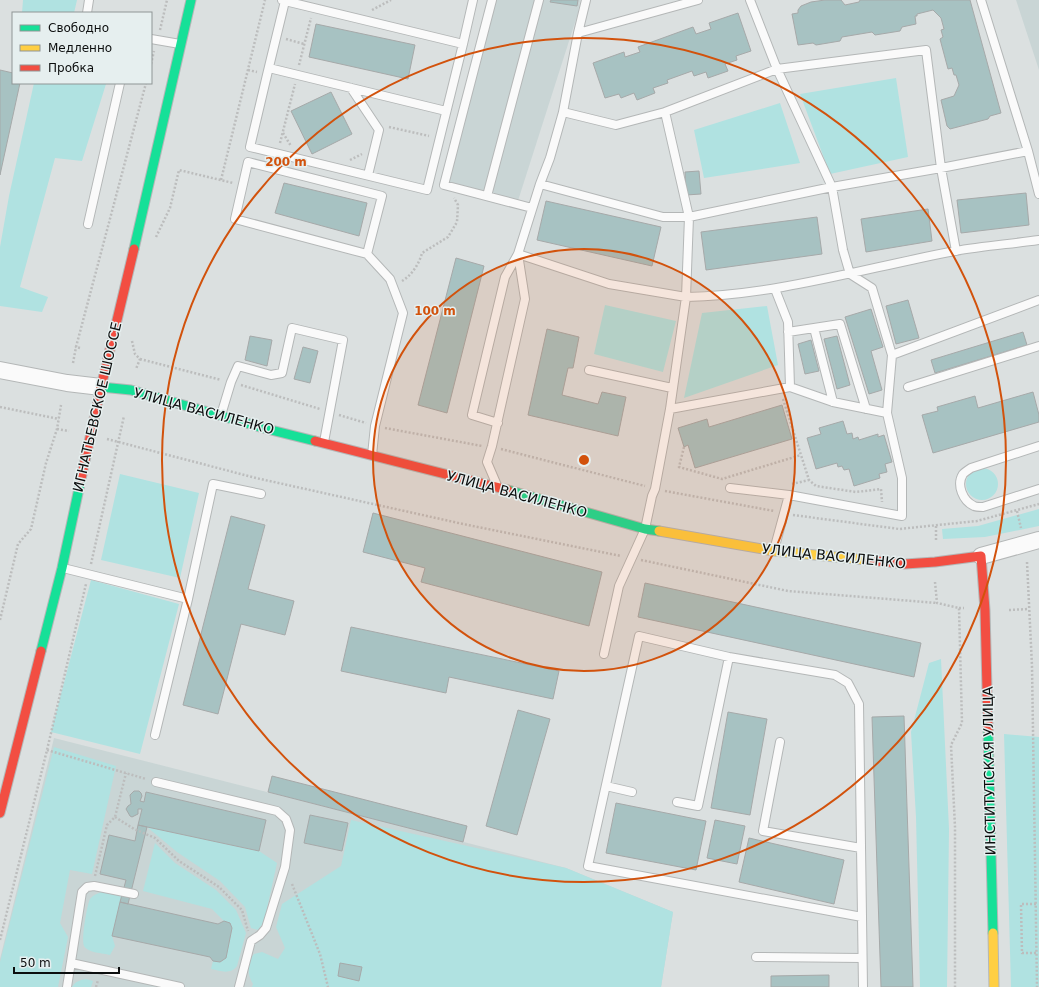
<svg xmlns="http://www.w3.org/2000/svg" width="1039" height="987" font-family="'DejaVu Sans',sans-serif">
<rect width="100%" height="100%" fill="#dbe0e0"/>
<path fill="#c9d5d5" d="M488 0H580L578 13 516 207 441 187Z
M1016 0H1039V70Z
M54 738 566 868 673 912 661 987H0V959Z"/>
<path fill="#b0e2e1" d="M23 0H77L74 13H22Z
M896 78 908 157 830 174 800 94Z
M34 83H103L106 84 82 161 55 158 20 287 48 297 42 312 0 306V247L9 196Z
M780 103 800 163 704 178 694 130Z
M605 305 676 321 663 372 594 354Z
M767 306 778 365 684 398 702 313Z
M966 484a16 16 0 1 1 32 0a16 16 0 1 1-32 0Z
M120 474 199 493 180 578 101 560Z
M1039 509V526L985 537 943 539 942 529 978 526Z
M91 580 179 604 140 754 51 732Z
M941 659 949 829 947 987H920L916 817 911 732 929 663Z
M1004 734 1039 737V987H1011Z
M54 747 116 766 92 874 70 870 60 923 68 937 58 987H0V962Z
M351 820 566 868 673 912 661 987H252L253 984C247 975 247 962 254 954L262 952 278 959 285 948 276 927 282 904 341 866Z
M147 827 259 851 277 863 264 922 258 930 251 928 245 907 220 881 177 852Z
M155 843 175 863 216 890 236 910 246 933 237 966C230 975 221 971 211 969L213 961 220 962 226 958 232 928 230 923 224 921 212 909 143 891Z
M101 892 122 896 112 936 115 946 110 955C103 953 88 953 84 946 81 940 87 905 90 899 93 895 97 894 101 892Z
M86 979 93 981 91 987H72C76 981 80 980 86 979Z"/>
<path fill="#a7c2c2" stroke="#a6a9a9" d="M551 0H578L577 6 550 2Z
M825 0H841L845 5 859 2 860 0H970L1001 113 990 116 988 119 950 129 947 126 941 100 954 96 959 85 956 75H954L952 68 948 69 940 39 943 37 941 30 944 29 941 18 933 10 917 14V16H915L916 24 902 27 900 31 875 35 872 32 842 37 840 41 816 45 813 43 798 45 792 14 798 13V10L801 6 811 2Z
M738 13 751 51 736 56 737 60 725 64 728 71 708 78 706 72 694 76 692 71 667 80 668 83 653 88 655 93 637 100 634 93 621 98 619 94 605 98 593 63 624 52 625 57 640 52 638 47 693 27 696 34 711 29 709 23Z
M316 24 415 45 408 79 309 57Z
M0 70 13 73V83H20L0 175Z
M331 92 352 134 312 154 291 111Z
M699 171 701 194 686 195 685 172Z
M284 183 367 203 359 236 275 213Z
M1026 193 1029 225 961 233 957 200Z
M546 201 661 227 652 266 537 240Z
M928 209 932 241 866 252 861 219Z
M817 217 822 254 706 270 701 232Z
M456 258 484 266 447 413 418 405Z
M908 300 919 338 896 344 886 306Z
M871 309 883 347 871 351 882 390 869 394 845 317Z
M547 329 579 337 573 368H568L562 395 598 404 602 392 626 397 618 436 528 415Z
M1023 332 1027 345 935 373 931 360Z
M250 336 272 340 267 366 245 360Z
M837 336 850 385 837 389 824 339Z
M811 340 819 371 805 374 798 344Z
M303 347 318 351 310 383 294 379Z
M1033 392 1039 415V422L933 453 922 415 938 411 937 407 975 396 978 408Z
M782 405 792 439 695 468 688 445 684 447 678 428 707 419 709 427Z
M843 421 847 434 852 433 853 439 858 437 859 440 878 434V437L884 435 892 462 885 464 887 472 879 474 880 478 854 486 849 469 844 470 842 466 838 467 837 463 816 469 807 438 821 434 819 428Z
M373 513 602 572 589 626 421 582 425 568 363 552Z
M231 516 265 525 248 589 294 601 285 635 241 624 218 714 183 705Z
M645 583 921 643 914 677 638 617Z
M351 627 559 671 553 699 449 677 446 693 341 671Z
M518 710 550 719 517 835 486 826Z
M728 712 767 719 750 815 711 808Z
M904 716 913 987H881L872 717Z
M272 776 467 826 463 842 268 792Z
M134 791H139L141 793 142 796 140 801 144 802 146 792 266 820 259 851 138 825 142 809H138V814L132 817 130 816 126 809 128 806 131 804 130 795Z
M616 803 706 821 696 870 606 853Z
M310 815 348 823 342 851 304 843Z
M715 820 745 826 737 864 707 858Z
M138 825 147 827 128 904 120 902 126 880 100 874 109 835 135 841Z
M749 838 844 860 834 904 739 882Z
M120 902 218 924 224 921 230 923 232 928 226 958 220 962 213 961 210 957 112 936Z
M340 963 362 967 359 981 338 976Z
M829 975V987H771V976Z"/>
<g fill="none" stroke-linecap="round" stroke-linejoin="round">
<g stroke="#b4b7b7" stroke-width="10">
<path id="lane" d="M282 0 285 1 463 44 427 190 250 147 267 75C273 50 279 25 285 1V0
M492 0 444 185 532 208
M87 13 89 0
M578 33 586 0
M151 39 180 44
M463 44 473 0
M269 68 446 111
M351 88 379 130 368 175
M563 112 578 33 698 0
M665 112 777 69 750 0
M1028 151 1039 194
M540 184 550 158 563 112 616 125 665 112 689 217 832 187 843 250 850 274 872 288 892 355
M487 196 539 0
M88 224 120 83
M956 251 941 168 926 50 777 69 832 187 941 168 1028 151 981 0
M367 254 382 196 248 162 235 219 367 254 390 279 403 313 375 426 372 455
M775 289 788 322 790 387
M814 328 833 402
M788 332 840 324 866 409
M589 370 672 388
M908 387 1039 346
M670 409 790 387 833 402 887 413 902 478V516L789 495 774 550
M887 413 892 355 1039 300
M221 415 231 382 238 366 271 375 282 373 292 328 343 340 324 442
M498 423 472 415 505 277 518 254 540 184 663 217H689L686 297C778 295 865 268 955 251 982 246 1011 244 1039 240
M1039 446 971 468C968 470 965 472 963 474 956 485 963 501 974 506 976 507 980 507 983 507L1039 489
M496 483 487 462 492 446 525 299 518 254 609 284 686 297 670 409 655 489 652 496 645 529 619 586 604 654
M730 488 789 495
M63 568 188 599 213 484 261 494
M155 735 188 599
M780 742 763 831 861 848
M156 782 277 811 286 819 290 830 285 867 266 928 260 935 251 941 239 987
M606 786 632 792
M677 802 698 806 729 657
M862 917 588 866 639 636 729 657 835 675 848 683 859 704 863 987
M756 957 862 958
M71 963 180 987
M67 987 82 892 87 887 94 886 134 894"/>
</g>
<g stroke="#b4b7b7" stroke-width="18">
<path id="street" d="M0 370 67 383 101 387
M981 556 1039 540"/>
</g>
<g stroke="#b4b7b7" stroke-width="11">
<path id="fast" d="M134 249 191 0
M101 387 131 390 267 429 315 441
M508 490 645 529 659 531
M41 651 62 568 81 479
M988 730 993 933"/>
</g>
<g stroke="#b4b7b7" stroke-width="11">
<path id="slow" d="M659 531 774 551 867 560
M993 933 994 987"/>
</g>
<g stroke="#b4b7b7" stroke-width="11">
<path id="jam" d="M315 441 508 490
M81 479 101 387 134 249
M867 560 905 564 935 562 981 556 985 610 988 730
M0 813 41 651"/>
</g>
<path stroke="#bcbdbd" stroke-width="2.5" stroke-dasharray="2 2" stroke-linecap="butt" d="M372 10 391 0
M160 30 167 0
M286 39 304 44
M151 64 154 51
M299 65 311 18
M248 70 257 72
M389 127 429 136
M283 133 291 146
M280 143 295 84
M350 160 362 154
M221 180 265 0
M156 237 170 208 179 170 233 183
M402 281C412 275 419 264 422 253L448 237 457 222 458 205 454 198
M132 341 135 354 140 359 136 369
M80 348 76 347 146 83
M140 359 221 380
M73 363 76 347
M241 385 320 409
M783 399 809 480 816 486 856 492 881 489 882 502
M0 407 59 419
M339 415 366 423
M385 428 482 446
M57 429 69 431
M107 439 256 478 463 524 621 556
M684 447 679 467 722 479 801 455
M501 449 645 486
M792 484 809 480
M665 491 774 511
M1017 511 1021 528
M793 515 899 529 977 521 1039 504
M936 526V541
M641 560 788 591 937 603
M1027 562 1032 666 1037 987
M91 564 124 416
M935 582 937 603 959 608 962 723 951 745 955 827V987
M959 608H964
M1009 610 1029 609
M0 620 18 544 31 529 46 463 57 429 61 405
M47 750 146 779
M115 817 134 829 155 838 179 861 219 887 242 910 248 931
M95 876 107 825 115 817 126 773
M292 884 320 954 328 987
M1036 904H1021L1022 953H1037
M0 940 47 750 86 584
M96 987 98 980"/>
<use href="#lane" stroke="#fafafa" stroke-width="8"/>
<use href="#street" stroke="#fafafa" stroke-width="16"/>
<use href="#fast" stroke="#16e098" stroke-width="9"/>
<use href="#slow" stroke="#ffcf43" stroke-width="9"/>
<use href="#jam" stroke="#f24e42" stroke-width="9"/>
</g>
<circle cx="584" cy="460" r="211" fill="#d2520c" fill-opacity=".12"/>
<g fill="none" stroke="#d2520c" stroke-width="2">
<circle cx="584" cy="460" r="211"/>
<circle cx="584" cy="460" r="422"/>
</g>
<g text-anchor="middle" stroke-width="3" stroke-linejoin="round" paint-order="stroke">
<g font-size="14" fill="#0c0e0e" stroke="#e6efef">
<text transform="translate(97 407) rotate(-77)" y="5">ИГНАТЬЕВСКОЕ ШОССЕ</text>
<text transform="translate(204 411) rotate(15)" y="5">УЛИЦА ВАСИЛЕНКО</text>
<text transform="translate(517 494) rotate(15)" y="5">УЛИЦА ВАСИЛЕНКО</text>
<text transform="translate(834 556) rotate(6)" y="5">УЛИЦА ВАСИЛЕНКО</text>
<text transform="translate(989 771) rotate(-91)" y="5">ИНСТИТУТСКАЯ УЛИЦА</text>
</g>
</g>
<circle cx="584" cy="460" r="6" fill="#d2520c" stroke="#e6efef" stroke-width="2"/>
<g font-size="12" text-anchor="middle" font-weight="bold" fill="#d2520c" stroke="#e6efef" stroke-width="3" stroke-linejoin="round" paint-order="stroke">
<text x="286" y="166">200 m</text>
<text x="435" y="315">100 m</text>
</g>
<rect x="12" y="12" width="140" height="72" fill="#e6efef" stroke="#8f9595"/>
<rect x="20" y="25" width="20" height="6" fill="#16e098" stroke="#8f9595"/>
<text x="48" y="32" font-size="12" fill="#0c0e0e">Свободно</text>
<rect x="20" y="45" width="20" height="6" fill="#ffcf43" stroke="#8f9595"/>
<text x="48" y="52" font-size="12" fill="#0c0e0e">Медленно</text>
<rect x="20" y="65" width="20" height="6" fill="#f24e42" stroke="#8f9595"/>
<text x="48" y="72" font-size="12" fill="#0c0e0e">Пробка</text>
<path d="M14 967v6h105v-6" fill="none" stroke="#0c0e0e" stroke-width="2"/>
<text x="20" y="967" font-size="12" fill="#0c0e0e" stroke="#e6efef" stroke-width="3" paint-order="stroke">50 m</text>
</svg>
